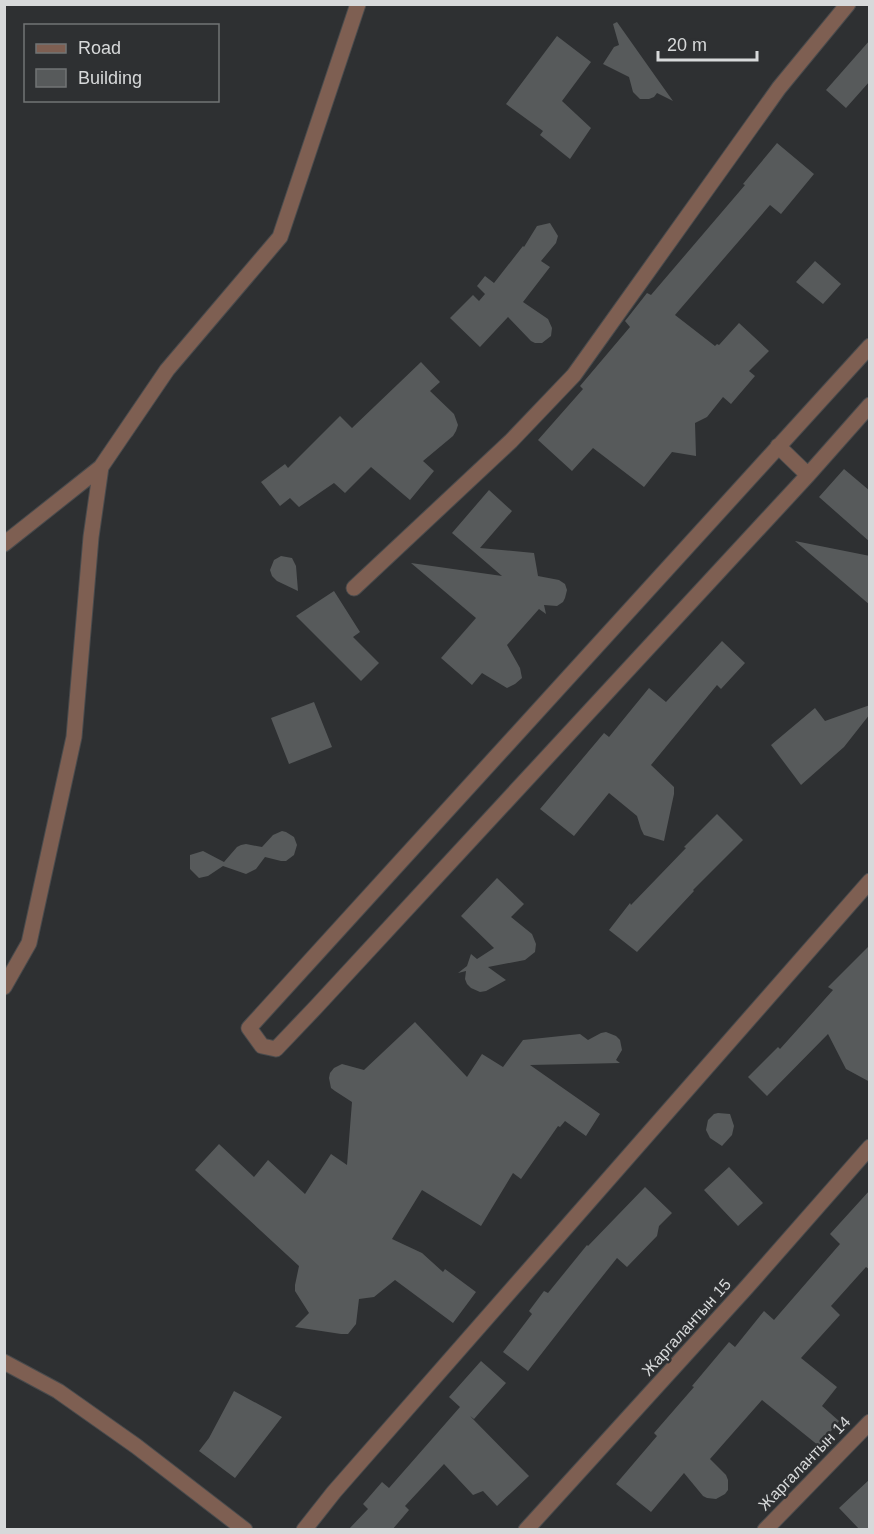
<svg xmlns="http://www.w3.org/2000/svg" width="874" height="1534" font-family="Helvetica,sans-serif">
<rect width="100%" height="100%" fill="#2e3032"/>
<path fill="#575a5b" d="M617 22 658 80 673 101 657 93 654 97 649 99H640L633 92 629 77 603 64 614 47 619 45 613 24Z
M557 36 591 62 562 101 591 128 570 159 540 135 543 131 506 104Z
M870 40V81L846 108 826 90Z
M777 143 814 174 781 214 770 205 675 315 715 346 717 344 719 345 739 323 769 351 749 371 755 376 731 404 723 397 707 417 695 423 696 456 672 452 644 487 593 448 572 471 538 440 583 389 580 386 630 327 625 321 647 293 651 295 745 185 743 184Z
M550 223 558 236 556 243 541 261 550 267 523 302 548 319 552 328 551 336 542 343H535L531 341 508 317 480 347 450 318 473 295 479 301 485 294 477 286 485 276 494 283 523 246 524 247 537 226Z
M815 261 841 284 823 304 796 282Z
M421 362 440 382 430 391 454 414 458 425 456 431 453 436 423 461 434 471 410 500 371 467 345 493 334 483 299 507 290 498 280 506 261 482 285 464 288 468 340 416 352 428Z
M844 469 870 491V542L819 497Z
M489 490 512 511 480 548 534 553 538 576 559 580 565 584 567 590 565 598 563 602 557 606 544 605 546 614 539 609 507 645 520 668 522 678 515 684 507 688 482 673 472 685 441 658 476 618 411 563 502 576 452 533Z
M795 541 870 556V605Z
M281 556 292 558 296 566 298 591 277 581 272 576 270 570 274 560Z
M334 591 360 632 353 637 379 663 361 681 296 616Z
M722 641 745 663 721 689 717 685 651 765 674 787V794L664 841 644 835 641 829 637 816 609 793 574 836 540 809 604 733 609 737 649 688 666 702Z
M314 702 332 747 289 764 271 718Z
M870 705V714L844 747 801 785 771 745 815 708 825 721Z
M717 814 743 840 693 890 694 891 637 952 609 930 630 903 631 905 686 848 684 847Z
M282 831 286 832 294 837 297 845 294 855 286 861H281L265 857 256 869 246 874 223 866 208 876 199 878 190 869V855L203 851 224 862 237 847 241 845 246 844 262 847 273 835Z
M497 878 524 904 511 917 532 934 536 944 535 952 525 960 488 967 506 980 486 991 480 992 471 988 467 984 465 979 466 971 458 973 467 966 471 954 477 959 494 948 461 916Z
M870 945V1082L846 1069 828 1034 767 1096 748 1077 778 1047 780 1049 833 990 828 987Z
M415 1022 467 1077 482 1054 503 1067 523 1040 580 1034 588 1040 601 1033 606 1032 616 1036 620 1040 622 1050 616 1060 620 1063 530 1065 600 1114 586 1136 565 1121 560 1127 558 1126 521 1179 513 1173 481 1226 422 1190 392 1239 422 1253 443 1272 445 1269 476 1292 453 1323 395 1280 374 1297 359 1299 356 1324 348 1334H341L295 1327 309 1313 295 1291V1285L299 1266 195 1170 219 1144 254 1177 268 1160 305 1194 331 1154 347 1165 352 1102 335 1091 331 1088 329 1078 330 1073 334 1068 342 1064 364 1070Z
M718 1113 730 1114 734 1126 732 1135 722 1146 710 1138 706 1130 708 1120 714 1114Z
M729 1167 763 1203 738 1226 704 1190Z
M645 1187 672 1213 659 1226 657 1236 627 1267 617 1258 574 1312 528 1371 503 1352 532 1314 529 1311 544 1291 548 1293 587 1245 588 1246Z
M870 1190V1270L866 1267 831 1306 840 1315 801 1358 837 1387 822 1406 839 1421 819 1446 762 1400 710 1459 726 1475 728 1480V1490L725 1494 716 1499 707 1498 703 1496 684 1473 651 1512 616 1484 657 1436 654 1433 694 1387 692 1386 729 1342 735 1347 764 1311 774 1320 840 1244 830 1234Z
M481 1361 506 1383 474 1419 470 1416 529 1476 497 1506 483 1491 473 1495 444 1464 405 1506 409 1510 392 1530H348L368 1509 363 1504 382 1482 389 1488 460 1407 449 1397Z
M234 1391 282 1417 235 1478 199 1451 209 1438Z
M870 1479V1530H860L839 1508Z"/>
<g fill="none" stroke-linecap="round" stroke-linejoin="round">
<g stroke="#494b4d" stroke-width="17">
<path id="minor" d="M870 346 249 1028 262 1046 276 1049 316 1007 808 475 870 405
M778 446 808 475
M4 544 101 467
M354 588 511 441 574 375 779 88 848 4
M4 987 29 943 74 737 91 537 101 467 167 370 280 237 358 4
M4 1362 58 1391 136 1446 245 1530
M304 1530 334 1492 870 881
M526 1530 746 1288 870 1147
M765 1530 870 1422"/>
</g>
<use href="#minor" stroke="#7e5f52" stroke-width="15"/>
</g>
<g text-anchor="middle" stroke-width="5" stroke-linejoin="round" paint-order="stroke">
<g font-size="16" fill="#d7d9da" stroke="#2e3032">
<text transform="translate(686 1327) rotate(-48)" y="6">Жаргалантын 15</text>
<text transform="translate(804 1463) rotate(-46)" y="6">Жаргалантын 14</text>
</g>
</g>
<rect width="874" height="1534" fill="none" stroke="#d7d9da" stroke-width="12"/>
<rect x="24" y="24" width="195" height="78" fill="#2e3032" stroke="#727475" stroke-width="1.5"/>
<rect x="36" y="44" width="30" height="9" fill="#7e5f52" stroke="#727475" stroke-width="1.5"/>
<text x="78" y="54" font-size="18" fill="#d7d9da">Road</text>
<rect x="36" y="69" width="30" height="18" fill="#575a5b" stroke="#727475" stroke-width="1.5"/>
<text x="78" y="84" font-size="18" fill="#d7d9da">Building</text>
<path d="M658 51v9h99v-9" fill="none" stroke="#d7d9da" stroke-width="3"/>
<text x="667" y="51" font-size="18" fill="#d7d9da" stroke="#2e3032" stroke-width="4.5" paint-order="stroke">20 m</text>
</svg>
